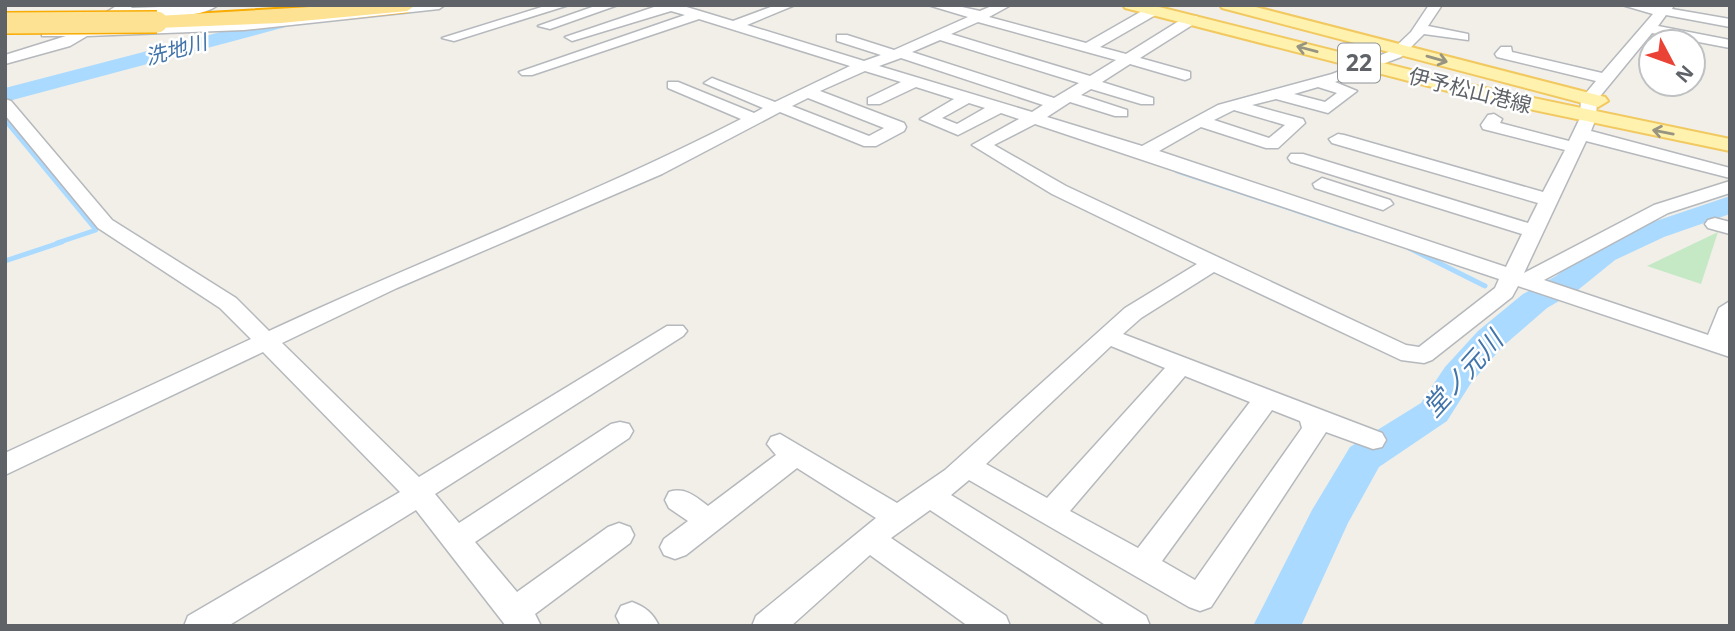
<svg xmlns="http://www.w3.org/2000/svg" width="1735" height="631" font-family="'Open Sans','Noto Sans JP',sans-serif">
<rect width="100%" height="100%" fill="#f1efe8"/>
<path fill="#c5e8c5" d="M1718 232 1701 284 1647 266Z"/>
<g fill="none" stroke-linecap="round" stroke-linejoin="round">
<path stroke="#aadaff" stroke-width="3.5" d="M1235 101 1324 77"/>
<path stroke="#aadaff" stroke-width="4.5" d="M5 120 96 230 57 243
M1177 171 1357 231"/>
<path stroke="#aadaff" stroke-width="5" d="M1409 248 1485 286
M5 261 62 242"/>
<path fill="#aadaff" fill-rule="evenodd" d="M301 11 308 13 311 17 308 21 5 102V88Z
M1730 196V214L1664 237 1615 260 1578 290 1547 308 1502 347 1471 383 1447 421 1379 467 1348 523 1301 626H1253L1312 510 1350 447 1421 403 1445 367 1478 331 1523 294 1556 276 1593 248 1644 225Z"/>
<g stroke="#b5b8bc" stroke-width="3">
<path id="minor" d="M118 5H134L131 8 218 5C190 26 136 6 101 27L244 22 400 5H445L439 9 244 30 87 36 70 46 5 64V55L66 36H42V30L81 28Z
M548 5H569L454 41 442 38Z
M598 5H618L550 29 538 26Z
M660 5H680L733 21 776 5H795L747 25 864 61 881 55 837 41V35H847L894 50 968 17 928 5H953L980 11 994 5H1011L989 17 1086 43 1149 7H1159V13L1100 47 1126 54 1187 16H1197V22L1140 58 1190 72V78L1185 80 1130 64 1102 82 1153 98V104H1141L1091 89 1081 95 1127 110V116H1115L1070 102 1047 117 1142 146 1218 105 1332 74 1391 51 1411 32 1429 5H1442L1428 26 1468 34V40L1424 34 1401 57 1335 82 1357 91 1328 113 1276 99 1252 105 1303 119 1305 123 1278 148H1266L1201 127 1159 151 1506 267 1522 234 1291 162 1288 158 1291 154H1303L1528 223 1538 203 1332 143 1329 139 1338 134 1344 135 1543 192 1565 150 1483 129 1481 125 1488 115 1494 114 1502 119 1500 123 1569 141 1580 118 1581 99 1596 81 1497 57 1495 54 1501 47H1511L1512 52 1602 73 1653 14 1622 5H1674L1672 9 1730 19V27L1666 15 1658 26 1730 40V48L1652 33 1597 100 1596 118 1591 131 1730 168V178L1586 141 1524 273 1654 205 1730 181V193L1668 213 1544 280 1708 335 1719 308 1730 301V357L1518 286 1512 297 1432 360 1424 363 1401 360 1214 272 1141 318 1123 334 1382 433 1386 440 1382 447 1373 449 1326 432 1211 607 1200 611 1189 607 969 480 951 495 1146 616 1150 626H1107L930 510 891 538 1006 616 1010 626H968L870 555 791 626H752L756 616 876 518 797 468 686 555 675 559 664 555 660 547 664 539 688 521 669 508 665 500 669 492C685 487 695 496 708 506L776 455 767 444 771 437 780 434 897 503 945 470 1125 308 1197 264 1052 194 972 145 1019 119 1001 113 958 135 920 119 954 99 916 87 880 104H868V98L901 82 865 71 820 91 904 123 906 127 904 131 876 146H864L780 112 662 174 397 288 282 343 419 477 667 326H683L687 331 683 336 435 494 459 523 611 424 620 422 629 424 633 431 629 438 475 542 517 592 608 527 619 523 630 527 634 535 630 543 535 614 541 626H506L416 510 228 626H184L188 616 400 492 263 352 5 475V453L251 339 220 308 98 228 5 115V99L11 101 112 220 236 298 269 331C425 258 587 198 741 119L668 88V82H678L754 113 763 108 704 83 712 78 717 80 775 102 850 66 699 19 532 75H522L519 72 685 15 671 11 572 41 565 37ZM978 22 1116 60 1090 76 951 34ZM940 40 1079 83 1054 98 912 52ZM901 58 1043 105 1032 112 879 66ZM1318 87 1337 93 1325 102 1294 94ZM808 98 884 128 869 136 792 106ZM969 103 985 108 957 124 942 118ZM1234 110 1285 125 1269 138 1214 120ZM1035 124 1499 279 1495 288 1419 347 1406 345 1066 186 994 145ZM1111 346 1165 368 1047 498 986 464ZM1185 376 1250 402 1138 548 1070 511ZM1272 410 1300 421 1302 428 1195 580 1162 561Z
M1322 178 1390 200 1393 204 1383 210 1315 188 1313 184Z
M1715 218 1730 222V234L1708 228 1705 224 1708 220Z
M632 602C645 607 653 613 659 626H621L616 616 621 606Z"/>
</g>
<g stroke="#f2c960" stroke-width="4">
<path id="major" d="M1123 5H1151L1471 85 1730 139V151L1471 97 1125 8Z
M1220 5H1248L1605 97 1608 101 1598 107 1222 8Z"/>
</g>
<g stroke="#f9ab00" stroke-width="4">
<path id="highway" d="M344 5H416L407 11 281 23 157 28 147 22 157 16Z"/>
</g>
<use href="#minor" fill="#fff" fill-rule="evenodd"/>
<use href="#major" fill="#fff2af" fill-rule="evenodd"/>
<use href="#highway" fill="#fde293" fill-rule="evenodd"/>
<g stroke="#f9ab00" stroke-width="24" stroke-linecap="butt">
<path id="highway-bridge" d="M5 23 157 22"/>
</g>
<use href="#highway-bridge" stroke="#fde293" stroke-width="21"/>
</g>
<defs><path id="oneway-shaft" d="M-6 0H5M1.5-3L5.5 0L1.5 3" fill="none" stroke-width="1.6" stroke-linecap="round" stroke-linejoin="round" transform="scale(1.75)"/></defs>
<g stroke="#979581">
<use href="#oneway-shaft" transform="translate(1307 49) rotate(-165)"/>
<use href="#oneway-shaft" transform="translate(1437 59) rotate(16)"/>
<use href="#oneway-shaft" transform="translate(1663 132) rotate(-169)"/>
</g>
<g text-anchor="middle" stroke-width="5" stroke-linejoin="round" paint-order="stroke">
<g font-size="21" font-style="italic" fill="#4174aa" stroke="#fff">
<text transform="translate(176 50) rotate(-15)" y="7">洗地川</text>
</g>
<g font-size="21" fill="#5f6368" stroke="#fff">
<text transform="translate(1470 91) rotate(14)" y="7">伊予松山港線</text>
</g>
<rect fill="#fff" stroke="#8f9295" stroke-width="2" x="1338" y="43.5" width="42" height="39" rx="5"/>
<g font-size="23" font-weight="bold" fill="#5f6368">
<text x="1359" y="71">22</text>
</g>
<g font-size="26" font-style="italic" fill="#4174aa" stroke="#fff">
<text transform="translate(1463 374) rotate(-48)" y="9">堂ノ元川</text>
</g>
</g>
<rect width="1735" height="631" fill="none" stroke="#5f6368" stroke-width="14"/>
<g transform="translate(1672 63) rotate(131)"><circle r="33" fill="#ffffff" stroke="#bfc1c3" stroke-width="2"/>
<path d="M0-5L12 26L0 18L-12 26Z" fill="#ea4335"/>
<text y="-10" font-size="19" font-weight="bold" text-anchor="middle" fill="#5f6368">N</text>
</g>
</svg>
